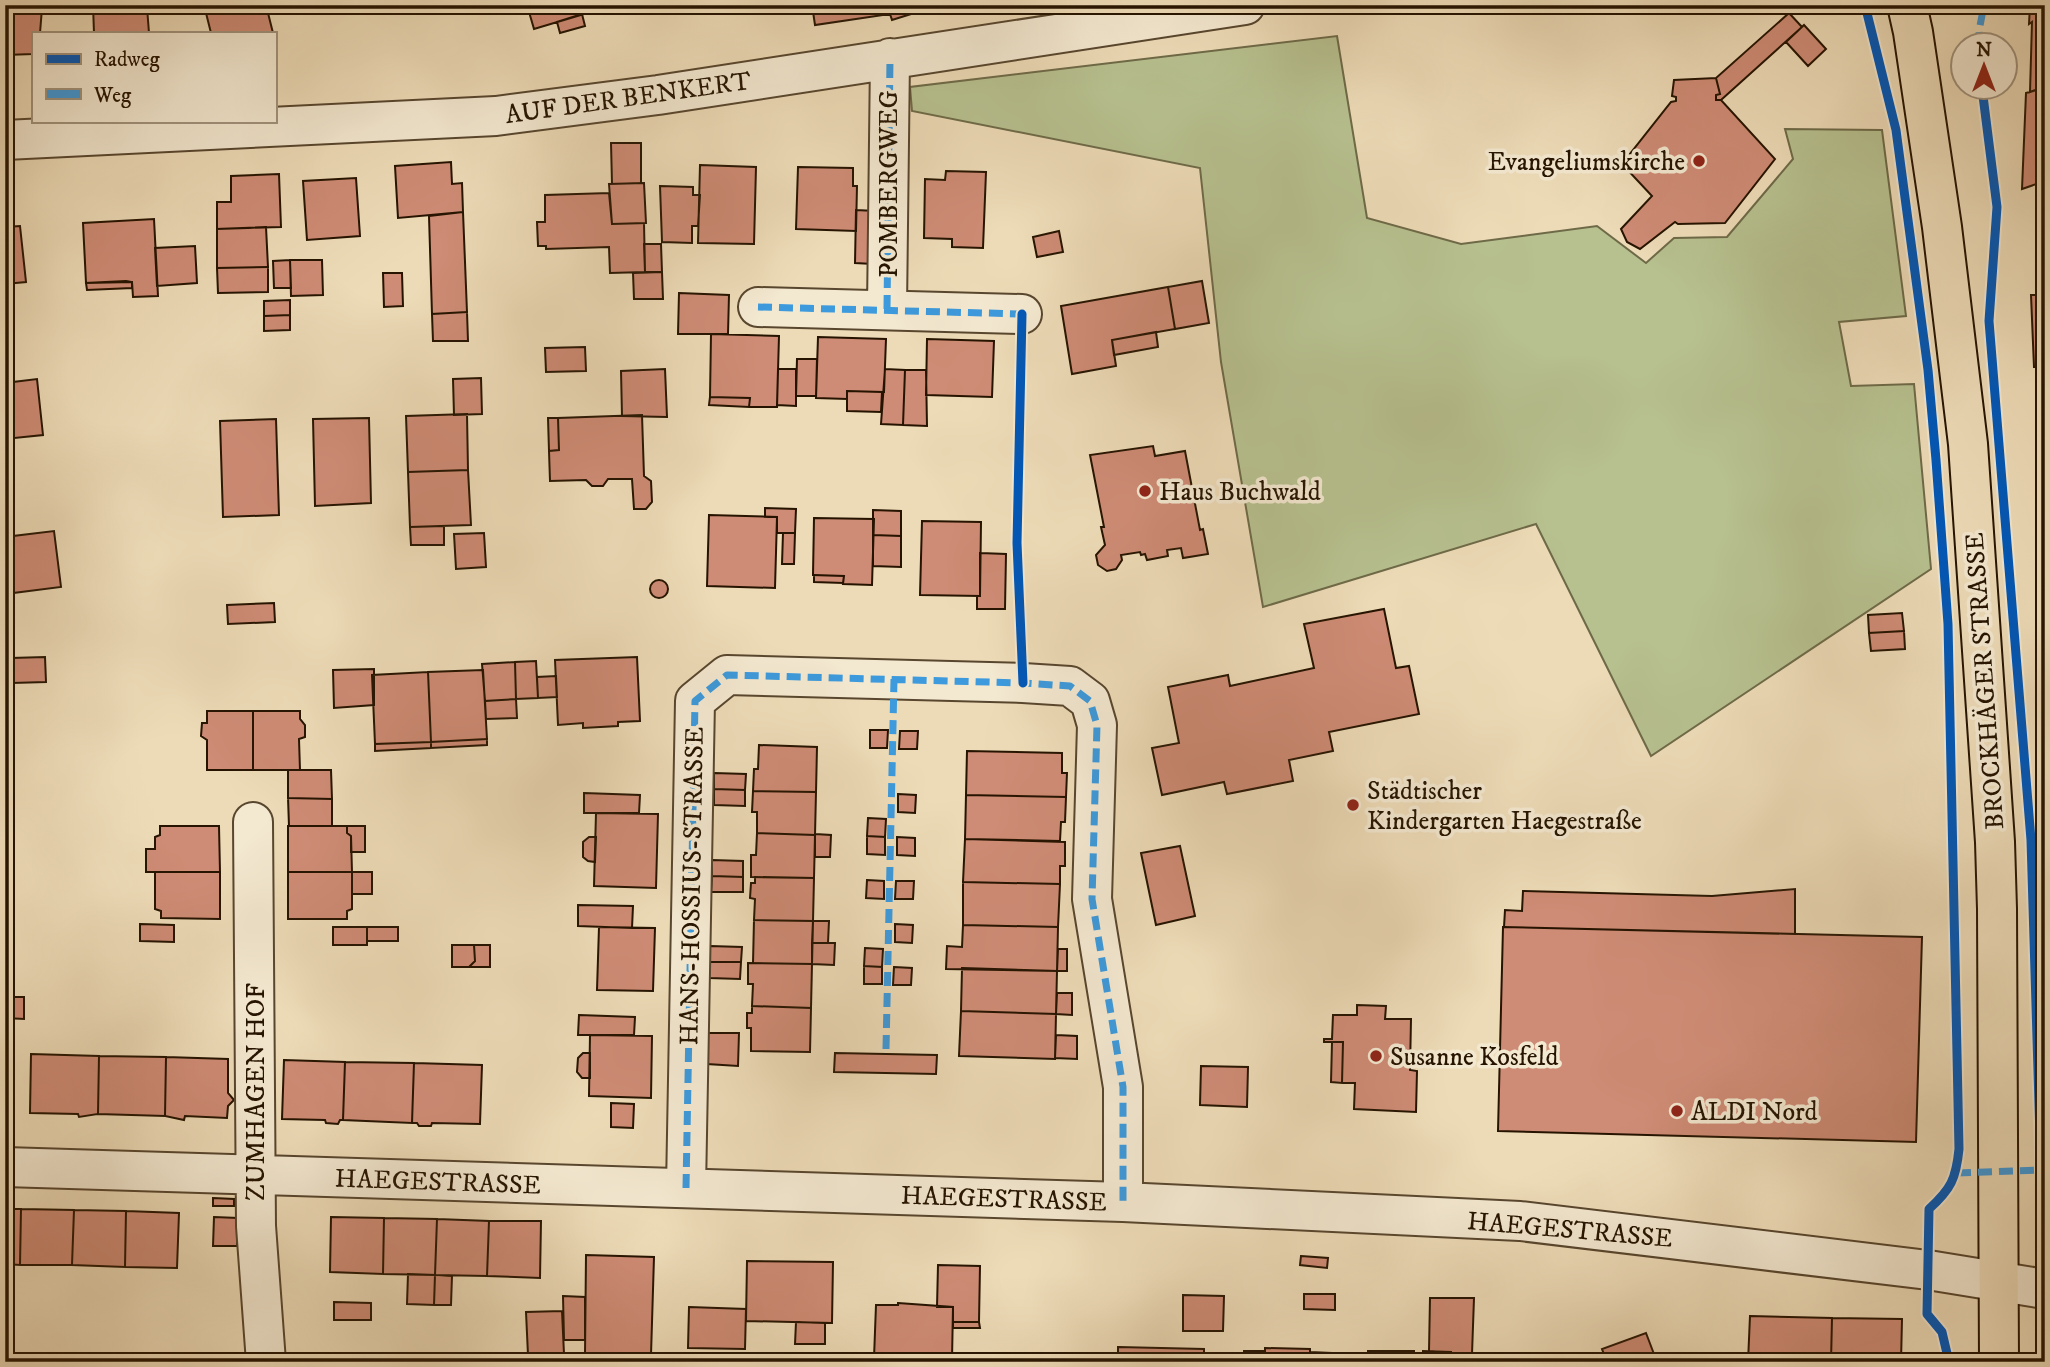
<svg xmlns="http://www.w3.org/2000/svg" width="2050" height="1367" font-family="'IM FELL DW Pica',serif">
<rect width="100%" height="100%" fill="#eddbb7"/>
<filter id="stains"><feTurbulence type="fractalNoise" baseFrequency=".00286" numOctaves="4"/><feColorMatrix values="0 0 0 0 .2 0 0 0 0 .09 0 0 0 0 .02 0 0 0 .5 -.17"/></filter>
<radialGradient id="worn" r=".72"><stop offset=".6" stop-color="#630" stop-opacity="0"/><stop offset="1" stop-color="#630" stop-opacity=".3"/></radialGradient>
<path fill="#b7c08f" stroke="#6e6a48" stroke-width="2" d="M1337 36 1367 218 1461 244 1597 226 1646 263 1674 238 1727 237 1793 159 1785 129 1882 130 1906 316 1839 322 1851 386 1914 384 1931 569 1651 756 1536 524 1263 607 1221 362 1200 168 912 111 910 87Z"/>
<path fill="#ce8b75" stroke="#261401" stroke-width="2" d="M5 5H39V9L42 8 40 33H33V54L5 55Z
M93 5H152L147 7 149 33H94Z
M204 5H266L273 33H211Z
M527 5H603L604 8 534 29Z
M812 5H887L890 14 815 25Z
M887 5H908L911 14 892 20Z
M2030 5H2045V87L2030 92 2032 22 2029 24Z
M1789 13 1802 27 1721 100H1716V95L1720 94 1716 78Z
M582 14 585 26 560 33 557 22Z
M1804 25 1826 49 1808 66 1786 42Z
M1716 78 1720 94 1716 95V100H1721L1775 159 1725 223 1678 224 1675 222 1640 249 1627 242 1621 229 1652 196 1622 164 1671 102 1676 101V97L1672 96 1674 80Z
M2045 87V181L2022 189 2026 93Z
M611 143H641V183L612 184Z
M451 162 452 184 462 183 463 212 398 218 395 166Z
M700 165 756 167 754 244 698 243Z
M798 167 853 168V186H857L856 231 796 229Z
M946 171 986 172 983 248 952 247V239L924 238 925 179 945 180Z
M279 174 281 227 217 229V202H231V176Z
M356 178 360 236 307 240 303 181Z
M644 183 646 223 612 224 609 184Z
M660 186 693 187V195H700L698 226H692V243L662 242Z
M609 193 612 224 644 223 645 272 610 273 609 247 546 249V246H538L537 222H545V195Z
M856 210 875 211 873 264 855 263Z
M463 212 467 312 432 314 429 216Z
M154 219 158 296 133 297 132 282 86 283 83 223Z
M20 226 26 282 5 284V227Z
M266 227 268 267 217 268V229Z
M1059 231 1063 252 1037 257 1033 237Z
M644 244H661L662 272H645Z
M195 246 197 283 157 286 155 248Z
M290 260H322L323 295 291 296Z
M290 260 291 288H274L273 261Z
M268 267V292L218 293 217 268Z
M662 272 663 299H634L633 273Z
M383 273H402L403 306 384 307Z
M126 281 132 282V288L87 290 86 283Z
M1202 281 1209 323 1175 329 1168 287Z
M1168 287 1175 329 1112 340 1116 366 1072 374 1061 306Z
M679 293 729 295 728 334H678Z
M2031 295H2045V367H2034Z
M290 300V315L264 316V301Z
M467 312 468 341H433L432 314Z
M290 315V330L264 331V316Z
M1156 332 1158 347 1114 355 1112 340Z
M711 334 779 336 777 407H749L750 398 710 397Z
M818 337 886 339 884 392 847 391V399L816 398Z
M927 339 994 341 992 397 926 395Z
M585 347 586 371 546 372 545 348Z
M797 359H817L816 396H796Z
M665 369 667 417 622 416 621 371Z
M778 369H796V406L777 405Z
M885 369 905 370 903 425 881 424Z
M905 370H926L927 426 903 425Z
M481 378 482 414 454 415 453 379Z
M37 379 43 435 5 439V383Z
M847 391 882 392 881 412 847 411Z
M710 397 750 398 749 407 709 405Z
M467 414 468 470 408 472 406 416Z
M642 415 644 476 651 481 652 502 646 509H634L632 479H608L603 486H592L586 480 550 481 549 451 559 450 558 418Z
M369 418 371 503 315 506 313 419Z
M548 418H558L559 450 549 451Z
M276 419 279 515 223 517 220 421Z
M1153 446 1155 456 1185 451 1200 530 1203 529 1208 554 1183 558 1181 548 1167 550 1168 556 1147 560 1145 554 1141 555 1140 552 1121 555 1122 560 1116 569 1107 571 1098 565 1096 555 1105 545 1101 527H1104L1090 455Z
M468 470 471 525 410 527 408 472Z
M2039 489H2045V557H2042Z
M765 508 796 509 795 533H777V517H765Z
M873 510 901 511V536L873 535Z
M709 515 777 517 775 588 707 586Z
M814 518 874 519 872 585 843 584 844 576 813 575Z
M922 521 981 522 980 596 920 595Z
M444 526V545H411L410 527Z
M54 531 61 587 5 594V537Z
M484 533 486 567 456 569 454 534Z
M783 533H795L794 564H782Z
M873 535 901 536V567L873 566Z
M980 553 1006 554 1005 609H977V596H980Z
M814 575 844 576 843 583 814 582Z
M650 589a9 9 0 1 1 18 0a9 9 0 1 1-18 0Z
M274 603 275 622 228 624 227 605Z
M1384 609 1396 668 1409 666 1419 714 1329 732 1333 751 1289 760 1293 781 1227 794 1224 782 1162 795 1152 748 1179 743 1168 687 1228 675 1230 686 1314 668 1304 624Z
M1902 613 1904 631 1869 633 1868 615Z
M1904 631 1905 649 1871 651 1869 633Z
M45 657 46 682 12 683 11 658Z
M637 657 640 721 618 722V726L583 728V723L558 725 555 660Z
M536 661 538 698 516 699 515 662Z
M515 662 516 699 485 701 482 664Z
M374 669V705L334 708 333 670Z
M483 670 487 739 431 742 428 672Z
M428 672 431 742 375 744 372 675Z
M556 676 557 697 538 698 537 677Z
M516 699 517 718 486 719 485 701Z
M207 711H253V770H207V740L201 736 202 723H207Z
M253 711H300V719L305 725V737L299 739 300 770H253Z
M870 730H888L887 748H870Z
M900 731H918L917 749H899Z
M487 739V745L431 748V742Z
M431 742V748L375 751V744Z
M759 745 817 747 816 792 753 791 754 769H758Z
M967 751 1062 753V773H1067L1066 797 966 795Z
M288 770H331L332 799 288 798Z
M714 773 746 774 745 790 714 789Z
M714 789 745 790V806L714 805Z
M753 791 816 792 815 835 757 833V812H752Z
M584 793 640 795 639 813H584Z
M898 794 916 795 915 813 898 812Z
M966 795 1066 797 1065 822H1061L1060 841 965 839Z
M288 798 332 799V826H289Z
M596 813 658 814 656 888 594 886Z
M868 818 886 819 885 837 867 836Z
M160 826H219L220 872H146V849H155V837L160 835Z
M288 826H347V833L351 836 352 872H288Z
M347 826H365V852H351V836L347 833Z
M757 833 815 835 814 878 751 877V855H756Z
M815 834 831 835 830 857H815Z
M867 836 885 837V855L867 854Z
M589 837H596L595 862 588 861 583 857V842Z
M897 837 915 838V856L897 855Z
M965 839 1065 842V866H1060V884L963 882Z
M1180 846 1195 916 1156 925 1141 853Z
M712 860 743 861V877L712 876Z
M155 872H220V919L161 918V911L155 909Z
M288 872H352V909L347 911V919H288Z
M352 872H372V894H352Z
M712 876 743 877V892H711Z
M755 877 814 878 813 921 754 920 755 899 750 898 751 883H755Z
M867 880 884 881V899L866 898Z
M896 881H914L913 899H895Z
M963 882 1060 884 1058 927 963 925Z
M1795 889V934L1504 927 1505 910 1522 911 1523 891 1712 896Z
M578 905 633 906 632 928 578 926Z
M754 920 813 921 812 964 753 963Z
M813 921H829L828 943H812Z
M140 924 174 925V942L140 941Z
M895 924 913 925 912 943 895 942Z
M963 925 1058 927 1057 971 946 969 947 946 962 947Z
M333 927H367V945H333Z
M367 927H398V941H367Z
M599 927 655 928 653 991 597 990Z
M1503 927 1922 937 1916 1142 1498 1131Z
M812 943H835L834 965 812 964Z
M452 945H474L475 961 469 967H452Z
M474 945H490V967H469L475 961Z
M710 946 742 947 741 962H709Z
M865 948 883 949 882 967 864 966Z
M1058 949H1067V971H1057Z
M709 962H741L740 979 709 978Z
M748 963 812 964 811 1008 752 1006 753 984H748Z
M864 966 882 967V984H864Z
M894 967 912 968 911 985H893Z
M962 968 1057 971 1056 1014 961 1011Z
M1057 993H1072V1015L1056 1014Z
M5 997H24V1019L5 1018Z
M1357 1005 1386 1006 1385 1019H1411L1410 1070 1417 1071 1416 1112 1354 1109 1355 1083H1342L1343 1042H1324V1039H1332L1333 1015H1357Z
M752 1006 811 1008 810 1052 751 1051V1028H747V1013H752Z
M961 1011 1056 1014 1055 1059 959 1056Z
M579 1015 635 1017 634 1035H578Z
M707 1033H739L738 1066 707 1064Z
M590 1035 652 1036 651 1098 589 1096Z
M1056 1035 1077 1036V1059L1055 1058Z
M1332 1042H1343L1342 1083 1331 1082Z
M583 1053H590V1078H582L577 1072 578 1058Z
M835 1053 937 1055 936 1074 834 1072Z
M31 1054 99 1056 98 1114 79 1117 78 1114 30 1113Z
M99 1056 166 1057 165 1116 98 1114Z
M166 1057 228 1059V1093L234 1100 228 1106 227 1118 185 1116 184 1120 165 1116Z
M284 1060 345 1062 343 1120H340L338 1124 326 1123 325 1120 282 1119Z
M345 1062 414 1063 412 1123 343 1120Z
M414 1063 482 1065 480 1124 432 1123 431 1126H419L417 1123H412Z
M1201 1066 1248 1067 1247 1107 1200 1105Z
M611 1103 634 1104 633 1128 611 1127Z
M213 1198 234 1199V1206H213Z
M5 1209H21L20 1265 5 1264Z
M21 1209 74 1210 72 1265H20Z
M74 1210 126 1211 125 1267 72 1265Z
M126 1211 179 1213 177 1268 125 1267Z
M214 1217 238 1218 237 1246H213Z
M331 1217 384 1218 383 1274 330 1272Z
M384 1218 437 1219 435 1275 383 1274Z
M437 1219 489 1221 487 1276 435 1275Z
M489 1221H541L540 1278 487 1276Z
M586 1255 654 1257 651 1355 585 1354Z
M1301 1256 1328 1258 1327 1268 1300 1265Z
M747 1261 833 1262 832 1323 746 1321Z
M938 1265 980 1266 979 1322H953V1307H937Z
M408 1274 435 1275 434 1305 407 1304Z
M435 1275 452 1276 451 1305H434Z
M1304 1294H1335V1310L1304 1309Z
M1183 1295 1224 1296 1223 1331H1183Z
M563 1296 585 1297V1340H564Z
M1430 1298H1474L1472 1354 1429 1351Z
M334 1302 371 1303V1320H334Z
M898 1303 953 1307 952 1360 897 1362V1359L874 1358 876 1305H898Z
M689 1307 746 1309 745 1349 688 1348Z
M562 1311 564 1354 528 1355 526 1312Z
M1750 1316 1832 1318 1831 1362H1748Z
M1832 1318 1902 1319 1901 1362H1831Z
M796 1322 825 1323V1344H795Z
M953 1322H979L980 1328H953Z
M1646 1333 1657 1362H1607L1602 1349Z
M1118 1347 1204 1349V1362H1118Z
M1265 1348 1310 1349V1352L1331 1353 1330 1362H1244V1351H1265Z
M1368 1351H1414V1358H1423V1351L1451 1352V1362H1368Z
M596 1355H645V1362H596Z"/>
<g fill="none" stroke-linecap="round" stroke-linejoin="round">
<g stroke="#58462e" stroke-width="42">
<path id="minor" d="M5 140 496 116 658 95 1245 5
M758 307 1022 314
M887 309 890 58
M253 822 256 1226 266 1362
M5 1167 1123 1202 1520 1221 1928 1270 2045 1289
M686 1188 695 701 727 675 1023 683 1070 686 1090 701 1097 725 1092 899 1123 1087V1202"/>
</g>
<g stroke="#261401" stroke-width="42">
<path id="major" d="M1907 5 1913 32 1942 227 1968 444 1995 842 1997 909 1999 1362"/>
</g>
<use href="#minor" stroke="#f3e8d0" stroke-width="38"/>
<use href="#major" stroke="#eddbb7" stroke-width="38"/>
<path stroke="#3c9add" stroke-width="7" stroke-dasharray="14 7" stroke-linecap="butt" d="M1980 46 1979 31 1984 5
M758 307 1022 314V319
M887 309 890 58
M886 1049 894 679
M1957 1173 2041 1170
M686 1188 695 701 727 675 1023 683 1070 686 1090 701 1097 725 1092 899 1123 1087V1202"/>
<g stroke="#f3e8d0" stroke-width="13">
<path id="cycleway" d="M1865 5 1896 130 1928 370 1936 460 1948 624 1959 1149C1956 1179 1951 1189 1929 1209L1927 1314 1942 1332 1949 1362
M1982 88 1997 207 1989 321 2031 840 2041 1170 2045 1197
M1022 314 1017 543 1023 683"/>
</g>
<use href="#cycleway" stroke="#0057b8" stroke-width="9"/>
</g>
<g fill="#8f2418" stroke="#f3e8d0" stroke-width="2.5">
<circle cx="1699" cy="161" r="7"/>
<circle cx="1145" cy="491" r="7"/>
<circle cx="1353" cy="805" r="7"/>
<circle cx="1376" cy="1056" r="7"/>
<circle cx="1677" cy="1111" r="7"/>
</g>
<g text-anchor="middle" stroke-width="7" stroke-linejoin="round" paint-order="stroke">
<g font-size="26" fill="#261401" stroke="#f3e8d0">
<text transform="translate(628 97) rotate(-8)" y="9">AUF DER BENKERT</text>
<text transform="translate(888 184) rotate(-90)" y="9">POMBERGWEG</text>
<text transform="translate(1984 681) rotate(-94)" y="9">BROCKHÄGER STRASSE</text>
<text transform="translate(691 886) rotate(-89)" y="9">HANS-HOSSIUS-STRASSE</text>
<text transform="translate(255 1092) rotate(-90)" y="9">ZUMHAGEN HOF</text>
<text transform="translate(438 1181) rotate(2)" y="9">HAEGESTRASSE</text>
<text transform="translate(1004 1198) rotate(2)" y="9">HAEGESTRASSE</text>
<text transform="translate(1570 1229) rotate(5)" y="9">HAEGESTRASSE</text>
</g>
<g font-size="26" fill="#261401" stroke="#f3e8d0" text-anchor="start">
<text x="1685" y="170" text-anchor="end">Evangeliumskirche</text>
<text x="1159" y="500">Haus Buchwald</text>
<text x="1367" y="799">Städtischer<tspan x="1367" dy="30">Kindergarten Haegestraße</tspan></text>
<text x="1390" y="1065">Susanne Kosfeld</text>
<text x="1691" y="1120">ALDI Nord</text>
</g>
</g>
<rect width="2050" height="1367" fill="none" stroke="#eddbb7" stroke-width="28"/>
<rect x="7" y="7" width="2036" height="1353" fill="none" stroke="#261401" stroke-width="3.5"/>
<rect x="14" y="14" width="2022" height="1339" fill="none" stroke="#261401" stroke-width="2"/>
<rect x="32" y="32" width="245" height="91" fill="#f3e8d0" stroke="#a1937d" stroke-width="2"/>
<rect x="46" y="54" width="35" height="10" fill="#0057b8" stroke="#a1937d" stroke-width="2"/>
<text x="94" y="66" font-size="21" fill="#261401">Radweg</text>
<rect x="46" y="89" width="35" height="10" fill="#3c9add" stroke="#a1937d" stroke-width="2"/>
<text x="94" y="102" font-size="21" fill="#261401">Weg</text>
<g transform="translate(1984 66)"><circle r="33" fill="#f3e8d0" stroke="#a1937d" stroke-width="2"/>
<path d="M0-5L12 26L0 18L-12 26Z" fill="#8f2418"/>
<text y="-10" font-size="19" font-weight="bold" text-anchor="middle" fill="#261401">N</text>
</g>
<rect width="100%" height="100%" filter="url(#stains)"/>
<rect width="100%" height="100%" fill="url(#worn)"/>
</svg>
